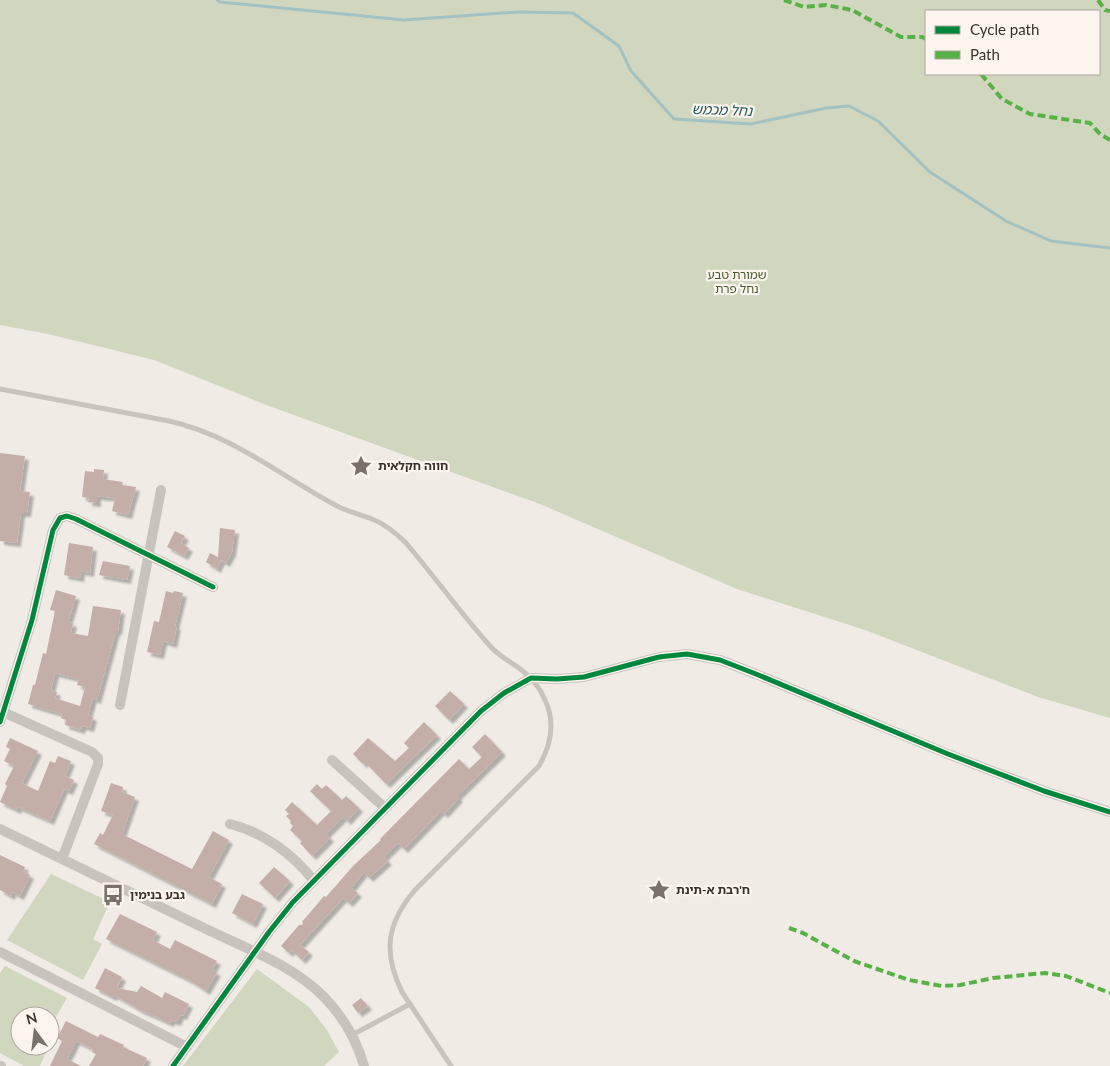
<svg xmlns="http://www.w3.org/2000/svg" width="1110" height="1066" font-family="Lato,'Noto Sans Hebrew',sans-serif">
<defs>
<filter id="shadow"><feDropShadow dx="4" dy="4" stdDeviation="1" flood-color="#0004"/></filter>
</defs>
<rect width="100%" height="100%" fill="#f0ebe5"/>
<path fill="#d1d6bf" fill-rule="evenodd" d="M0 0H1110V718L1038 697 865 630 737 589 540 504 269 406 154 360 48 334 0 325ZM1099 11V74H926V11Z
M51 874 110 902 93 939 102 944 83 980 7 940Z
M5 966 67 998 50 1027V1016H20V1046H49L40 1066H24L0 1053V973Z
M257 969 309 1007 327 1030 339 1052 324 1066H183Z"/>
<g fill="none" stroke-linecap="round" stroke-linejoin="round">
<path stroke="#a1c2c1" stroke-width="3" d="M217 0 220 2 404 20 518 12 573 13 619 46 631 71 674 119 751 124 826 108 849 106 878 121 930 172 1006 221 1051 241 1110 248"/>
</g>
<path fill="#c3afa7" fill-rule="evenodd" filter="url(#shadow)" d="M0 453 25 456 20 491 30 492 27 513H21L17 543 0 541Z
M94 469 104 470 103 479 123 482 122 485 136 487 128 515 112 511 115 498 97 496V503L88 502 89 498 82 497 85 471 94 472Z
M220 528 235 530 232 552 226 563 221 560 217 569 206 562 210 553 218 557Z
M175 531 185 536 181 543 189 548 184 556 167 547Z
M69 543 93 547 90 573 81 571 80 578 64 575Z
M103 561 130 566 127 580 99 575Z
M56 590 76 596 68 622 73 623 71 633 88 636 93 606 121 610 118 631H116L97 700 93 698 88 715 93 717 90 728 82 726 81 730 65 725 66 720 61 718 62 714 28 704 33 685H35L43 653 46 654 55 611 50 610ZM55 673 79 679 77 685 85 687 80 706 55 698 57 692 51 690Z
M166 591 173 593 174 591 183 593 175 626H177L173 644 163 641 160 655 147 652 154 621 159 622Z
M450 691 464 704 449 720 435 706Z
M424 722 437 735 386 784 365 762 363 764 353 754 368 738 395 761 409 748 404 743Z
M485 734 502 752 457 796 459 798 444 814 441 811 404 849 398 843 384 857 388 861 369 878 364 872 351 888 358 893 349 903 343 898 300 945 309 952 302 960 291 950 289 953 281 946 299 925H302L303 923 302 922 324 896 326 897 353 866 381 840 380 839 459 759 469 769 482 757 472 747Z
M10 738 38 751 22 783 38 791 50 761 55 763 58 756 71 761 65 776 74 780 69 791 64 789 50 821 18 807 17 810 0 802 7 786 5 784 14 766 4 761 10 749 6 747Z
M111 783 123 787 122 792 135 797 122 834 192 869 213 831 229 840 209 877 222 884 212 904 94 844 100 833 103 835 113 815 101 811Z
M317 784 322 789 326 785 342 800 346 796 359 808 347 821 343 817 326 834 330 838 312 856 300 843 302 841 290 830 293 826 290 823 291 821 286 816 289 814 285 810 292 802 317 825 331 811 310 791Z
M0 855 25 867 23 871 30 875 20 896 12 892 11 896 0 890Z
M274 867 290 881 275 898 259 883Z
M242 894 263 904 253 924 232 913Z
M120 914 157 932 153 940 170 949 175 940 217 961 212 970 217 972 206 991 191 981 106 939Z
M105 968 122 977 117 988 137 992 141 986 162 998 165 992 189 1004 183 1016 180 1015 177 1022 171 1020 170 1023 140 1010 114 995 113 997 95 988Z
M361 998 368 1006 358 1013 352 1005Z
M66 1021 98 1037 100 1034 124 1045 123 1047 147 1058 143 1066H89L96 1054 92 1052 93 1049 76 1041 67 1059 81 1066H50L62 1041 57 1038Z"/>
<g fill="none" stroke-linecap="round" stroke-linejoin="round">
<path stroke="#c9c3be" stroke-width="5" d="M0 389 169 421C233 435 282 477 339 507 350 512 361 515 372 519 385 524 396 533 406 543 435 577 461 614 491 647 499 656 509 661 519 668 530 676 540 687 545 700 556 723 551 745 539 766L415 890C386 924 383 953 402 992L451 1066
M352 1035 410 1004"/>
<path stroke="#c9c3be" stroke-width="10" d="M120 705 161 490
M3 712 92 752 98 758V764L62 859
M0 722 32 620 53 530 60 518 67 516 76 519 213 587
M332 760 385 808
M230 824C263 832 293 854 314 881
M0 829C68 862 136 895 204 928 245 948 293 965 325 998 343 1017 357 1041 364 1066
M0 952 187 1047
M0 1066H1
M173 1066 269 932 293 902 481 711 504 693 531 678 557 679 584 677 659 657 687 654 720 660 756 674 948 754 1044 791 1110 812"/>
<path stroke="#57b246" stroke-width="4" stroke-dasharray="8 4" stroke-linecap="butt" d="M784 0 804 7 826 5 852 10 901 37H922L926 39
M1098 0 1105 10 1110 11
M981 74 1002 99 1030 114 1090 123 1100 134 1110 140
M789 928 803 933 854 961 909 980 942 986 960 985 993 978 1045 973 1066 976 1110 993"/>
<g stroke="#fbf5ee" stroke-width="8">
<path id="cycleway" d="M0 722 32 620 53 530 60 518 67 516 76 519 213 587
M173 1066 269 932 293 902 481 711 504 693 531 678 557 679 584 677 659 657 687 654 720 660 756 674 948 754 1044 791 1110 812"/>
</g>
<use href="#cycleway" stroke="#00873e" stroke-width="5"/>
</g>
<defs>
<g id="sight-bare" transform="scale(1.725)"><path d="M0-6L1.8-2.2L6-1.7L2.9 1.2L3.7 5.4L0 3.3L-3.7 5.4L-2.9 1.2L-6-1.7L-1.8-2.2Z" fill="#7a716c" stroke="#fbf5ee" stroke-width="2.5" paint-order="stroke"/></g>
<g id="bus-bare" transform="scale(1.725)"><path d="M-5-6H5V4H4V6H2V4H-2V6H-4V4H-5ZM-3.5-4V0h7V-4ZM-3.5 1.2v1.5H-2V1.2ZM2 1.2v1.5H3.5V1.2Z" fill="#7a716c" stroke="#fbf5ee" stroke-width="2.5" paint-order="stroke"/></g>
</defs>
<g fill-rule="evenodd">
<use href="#sight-bare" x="361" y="466"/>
<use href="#sight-bare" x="659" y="890"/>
<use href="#bus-bare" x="113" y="895"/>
</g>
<g text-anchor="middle" stroke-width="4.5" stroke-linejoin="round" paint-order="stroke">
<g font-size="12" fill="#4a5a2e" stroke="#fbf5ee">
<text x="737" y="279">שמורת טבע<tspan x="737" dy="14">נחל פרת</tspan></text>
</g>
<g font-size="12" font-weight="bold" fill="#3b302b" stroke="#fbf5ee" text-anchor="start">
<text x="378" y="470">חווה חקלאית</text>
<text x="676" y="894">ח'רבת א-תינת</text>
<text x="130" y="899">גבע בנימין</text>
</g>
<g font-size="14" font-style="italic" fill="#1f5a5e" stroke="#fbf5ee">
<text transform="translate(722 110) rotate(2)" y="5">נחל מכמש</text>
</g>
</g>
<rect x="925" y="10" width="175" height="65" fill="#fbf5ee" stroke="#aea6a0"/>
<rect x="935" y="26" width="25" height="8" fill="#00873e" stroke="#aea6a0"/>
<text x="970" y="35" font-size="15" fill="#3b302b">Cycle path</text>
<rect x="935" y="51" width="25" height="8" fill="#57b246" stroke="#aea6a0"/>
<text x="970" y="60" font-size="15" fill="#3b302b">Path</text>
<g transform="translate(35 1031) rotate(345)"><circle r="24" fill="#fbf5ee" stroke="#aea6a0"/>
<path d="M0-4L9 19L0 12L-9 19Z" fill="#7a716c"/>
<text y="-8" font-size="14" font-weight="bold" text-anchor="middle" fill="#3b302b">N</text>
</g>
</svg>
